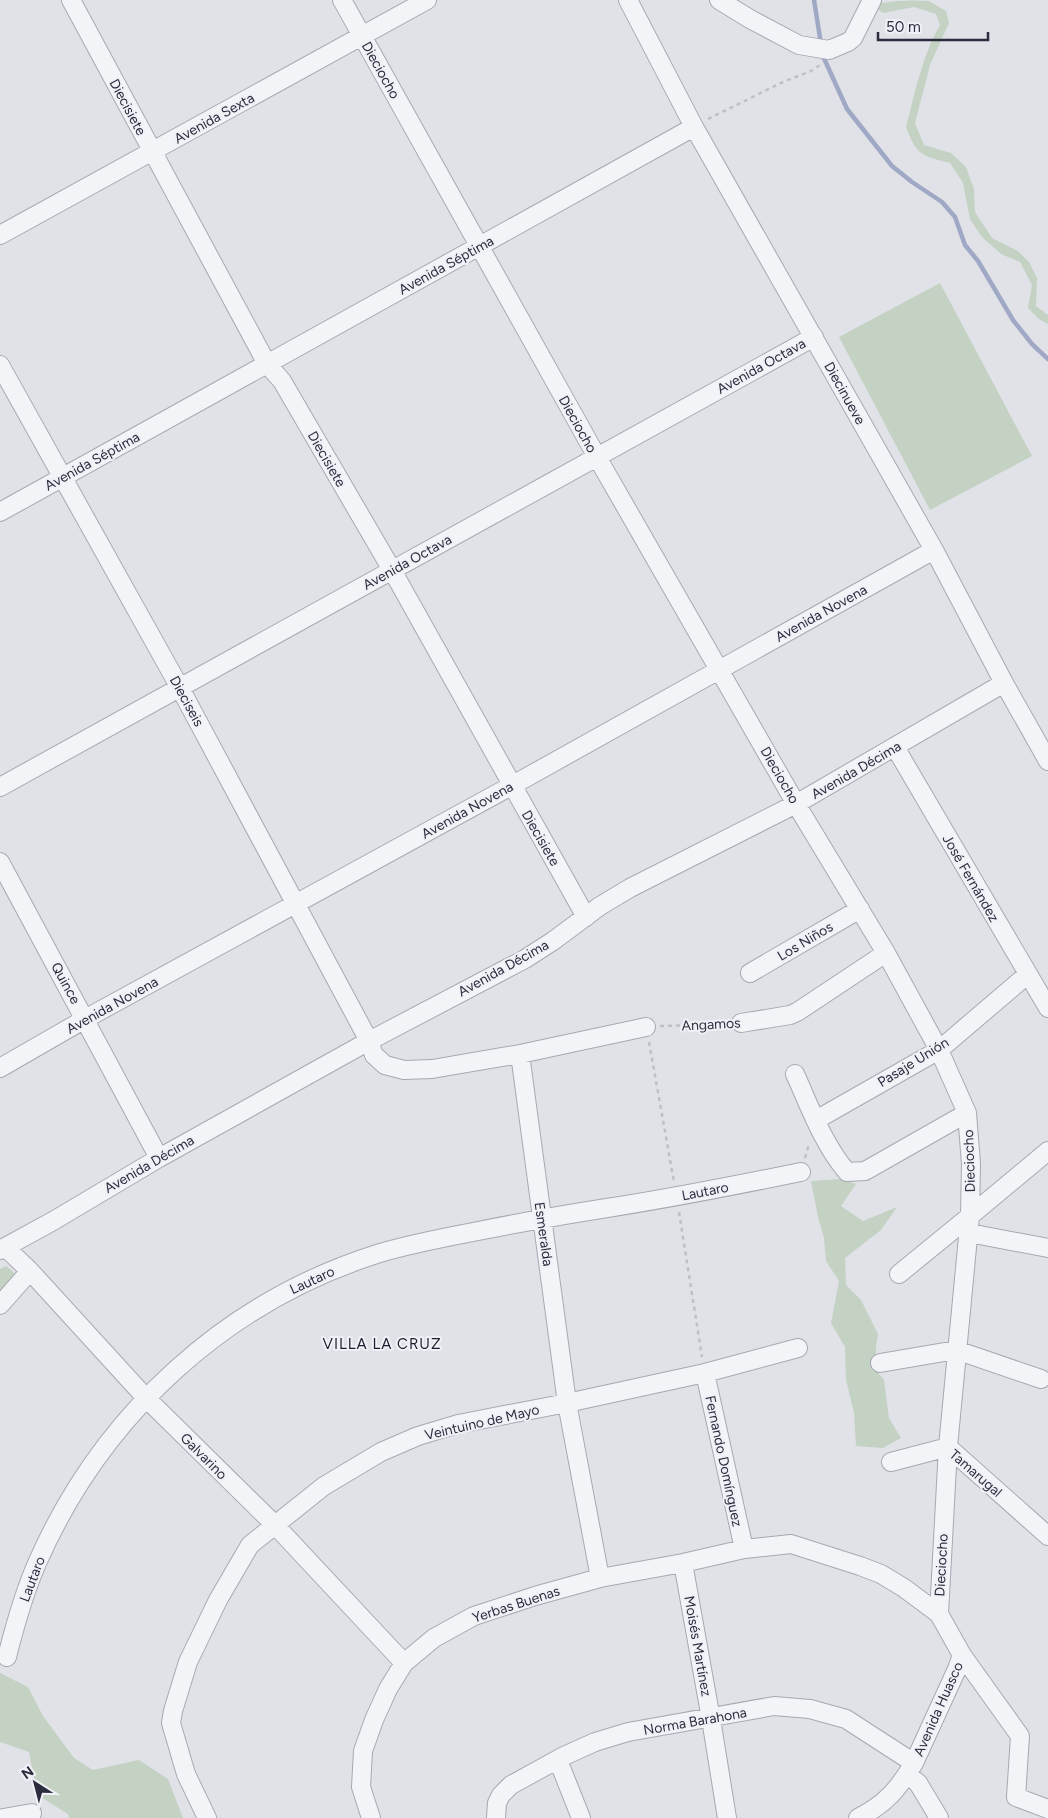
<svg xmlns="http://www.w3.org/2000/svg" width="1048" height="1818" font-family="Figtree,sans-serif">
<rect width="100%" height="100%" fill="#e1e2e8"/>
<path fill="#c3d2c3" d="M865 0H880L883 3C897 0 915 0 928 1 934 3 940 8 946 11L949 23 930 65 915 123 924 145 951 153 966 167 974 189 975 212 992 238 1018 251 1029 262 1037 278 1036 306 1048 315V324L1039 319 1028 308 1032 285 1020 262 1001 254 982 237 970 219 963 183 950 163C922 156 916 155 906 127 915 93 922 56 940 25L936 14 914 7 883 13Z
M940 283 1032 456 930 510 839 337Z
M841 1179 856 1184 841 1206 863 1221 897 1207 881 1230 845 1258 846 1285 861 1300 878 1334 876 1346 875 1369 884 1380 889 1418 901 1438 883 1448 856 1446 854 1413 846 1380 845 1347 831 1323 839 1281 826 1261 824 1238 818 1217 811 1181Z
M6 1266 18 1276 0 1298V1269Z
M0 1673 28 1687 43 1716 74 1758 93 1770 139 1760 168 1779 183 1818H69L68 1814 37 1795 29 1752 0 1742Z"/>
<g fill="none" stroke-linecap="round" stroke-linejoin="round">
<path stroke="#9fa8c5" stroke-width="4.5" d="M814 0 821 44
M822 54 847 109 892 166 912 182 942 202 955 217 965 245 978 261 1013 320 1032 344 1048 359"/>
<g stroke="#a7a8b2" stroke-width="20">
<path id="minor" d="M71 0 267 364 282 381 392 570 586 917
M342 0 597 457 796 804 886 953 939 1050 967 1113 971 1164 970 1216 948 1447 939 1614
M628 0 694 127 934 550 1004 683 1048 761
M719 0 750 19 799 45 829 50 848 42 853 38 872 0
M0 235 427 0
M0 365 180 688 369 1041 374 1055 385 1065 404 1070 432 1069 520 1054 646 1027
M0 512 694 127
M895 747 1048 1008
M0 787 814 337
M0 862 159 1158
M750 973 860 909
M741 1023 790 1015 797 1012 886 953
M520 1054 567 1403 600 1578
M0 1068 85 1019 511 786 934 550
M795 1074C810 1107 823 1144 847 1172L865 1171 967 1113
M816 1120 939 1050 1027 975
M969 1233 1048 1248
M5 1247 30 1271 146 1398 275 1525 404 1663
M0 1250 53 1221 159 1158 369 1041 525 959 553 941 600 906 630 888 796 804 1004 683
M899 1274 970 1216 1048 1151
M0 1305 30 1271
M880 1363 956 1350 1041 1379
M705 1373 744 1549
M891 1462 948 1447 1048 1536
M683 1563 711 1719 727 1818
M962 1655 1020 1736 1016 1797 1048 1809
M7 1657C15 1625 24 1592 38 1561 103 1414 226 1301 380 1253 410 1244 442 1238 473 1232 518 1223 562 1215 607 1208 672 1198 737 1185 801 1172
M558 1760 581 1818
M907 1774 918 1783 939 1818
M3 1818 32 1813
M207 1818 186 1774 171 1723 173 1711 188 1662 218 1600 250 1545 324 1486 381 1452 418 1436 458 1424 567 1403 705 1373 798 1348
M371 1818 361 1787 363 1751 374 1720 388 1689 404 1663 434 1638 474 1616 535 1596 600 1578 683 1563 744 1549 791 1544 860 1566 881 1574 904 1588 939 1614 962 1655 957 1669 914 1763C898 1789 886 1804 858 1818
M496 1818 497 1803 501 1795 511 1785 564 1756 595 1742 628 1732 774 1706 810 1709 846 1719 914 1763"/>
</g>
<path stroke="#bfc0c7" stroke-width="2.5" stroke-dasharray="4 4" stroke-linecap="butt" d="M708 119 783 82 811 71 820 65
M660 1026 725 1024
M649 1042 674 1182
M805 1158 809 1144
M679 1212 702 1357"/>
<use href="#minor" stroke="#f3f4f7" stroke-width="18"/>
</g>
<g text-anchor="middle" stroke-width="4" stroke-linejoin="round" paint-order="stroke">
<g font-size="14" fill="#2b2d3f" stroke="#f0f1f6">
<text transform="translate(381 70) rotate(61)" y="5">Dieciocho</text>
<text transform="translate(128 107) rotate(62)" y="5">Diecisiete</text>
<text transform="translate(214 118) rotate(-29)" y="5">Avenida Sexta</text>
<text transform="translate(446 265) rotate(-29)" y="5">Avenida Séptima</text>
<text transform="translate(761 366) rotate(-29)" y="5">Avenida Octava</text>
<text transform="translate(845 393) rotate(61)" y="5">Diecinueve</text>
<text transform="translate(578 424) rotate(61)" y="5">Dieciocho</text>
<text transform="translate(327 459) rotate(60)" y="5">Diecisiete</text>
<text transform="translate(92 461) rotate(-29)" y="5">Avenida Séptima</text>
<text transform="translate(407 562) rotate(-29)" y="5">Avenida Octava</text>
<text transform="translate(821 613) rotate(-29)" y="5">Avenida Novena</text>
<text transform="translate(187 701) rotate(61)" y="5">Dieciseis</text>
<text transform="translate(856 770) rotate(-30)" y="5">Avenida Décima</text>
<text transform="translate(780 775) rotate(60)" y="5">Dieciocho</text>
<text transform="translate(467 810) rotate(-29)" y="5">Avenida Novena</text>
<text transform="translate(541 838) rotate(60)" y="5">Diecisiete</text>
<text transform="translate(971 878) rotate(60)" y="5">José Fernández</text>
<text transform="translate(805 941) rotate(-31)" y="5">Los Niños</text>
<text transform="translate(503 968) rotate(-29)" y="5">Avenida Décima</text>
<text transform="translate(66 983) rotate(61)" y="5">Quince</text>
<text transform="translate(112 1005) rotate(-29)" y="5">Avenida Novena</text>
<text transform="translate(711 1024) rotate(-3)" y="5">Angamos</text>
<text transform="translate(913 1062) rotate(-32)" y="5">Pasaje Unión</text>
<text transform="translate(969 1161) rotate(-92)" y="5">Dieciocho</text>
<text transform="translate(149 1164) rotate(-30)" y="5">Avenida Décima</text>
<text transform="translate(705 1191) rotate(-11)" y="5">Lautaro</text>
<text transform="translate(544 1234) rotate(82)" y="5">Esmeralda</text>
<text transform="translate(312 1280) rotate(-25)" y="5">Lautaro</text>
<text transform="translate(482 1422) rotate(-13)" y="5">Veintuino de Mayo</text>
<text transform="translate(204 1456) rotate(45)" y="5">Galvarino</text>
<text transform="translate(724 1461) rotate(78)" y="5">Fernando Domínguez</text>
<text transform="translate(976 1473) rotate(41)" y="5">Tamarugal</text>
<text transform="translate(941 1565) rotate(-87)" y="5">Dieciocho</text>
<text transform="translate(32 1579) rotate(-69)" y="5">Lautaro</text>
<text transform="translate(516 1604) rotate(-18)" y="5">Yerbas Buenas</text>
<text transform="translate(698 1646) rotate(80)" y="5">Moisés Martínez</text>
<text transform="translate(938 1709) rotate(-66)" y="5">Avenida Huasco</text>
<text transform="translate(695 1721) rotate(-10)" y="5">Norma Barahona</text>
</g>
<g font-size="15" letter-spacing="1" fill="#1d1f30" stroke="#f0f1f6">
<text x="382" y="1349">VILLA LA CRUZ</text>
</g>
</g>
<g transform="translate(35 1783) rotate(324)" stroke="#f0f1f6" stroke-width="4" paint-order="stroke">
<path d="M0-4L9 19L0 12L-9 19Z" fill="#2b2d3f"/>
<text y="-8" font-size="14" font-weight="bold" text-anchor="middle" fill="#2b2d3f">N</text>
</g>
<path d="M878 32v8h110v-8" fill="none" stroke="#2b2d3f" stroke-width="2.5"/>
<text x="886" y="32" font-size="15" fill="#2b2d3f" stroke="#f0f1f6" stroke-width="4" paint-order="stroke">50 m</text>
</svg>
